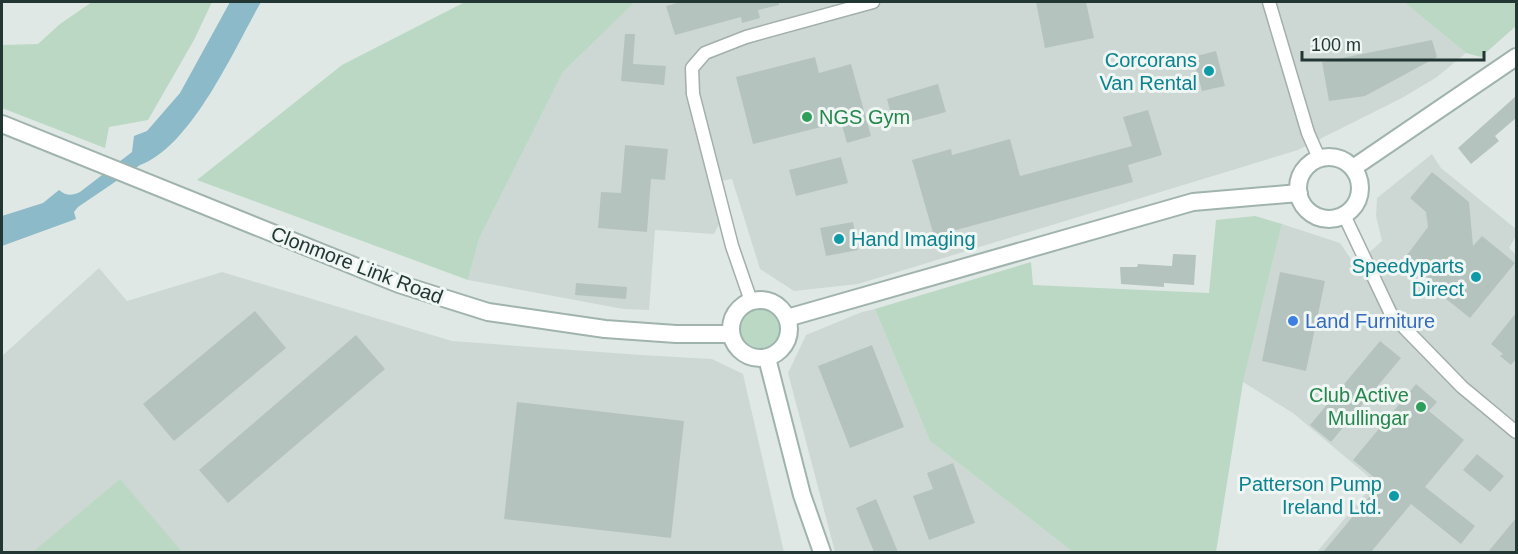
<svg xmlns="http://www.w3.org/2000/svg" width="1518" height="554" font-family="Arial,sans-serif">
<rect width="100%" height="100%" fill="#dfe8e5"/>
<path fill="#cdd8d4" d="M635 2H1404L1466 53 1437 77 1402 98 1298 150 858 284 794 291 760 269 732 179 711 183 722 218 714 234 655 230 649 310 623 309 468 280 479 239 563 72Z
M1432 154 1441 168 1516 229V236L1509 248 1516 255V552H1317L1375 482 1293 413 1243 382 1282 224 1340 243 1355 265 1382 241 1376 216 1377 198Z
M99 268 127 301 222 272 452 341 641 355 712 359 743 374 784 552H2V356Z
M875 309 930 441 1073 552H835L788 373 806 335 862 312Z"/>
<path fill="#bad8c4" d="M92 2H212L194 40 148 120 109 127 105 148 2 108V45L38 44 60 24Z
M465 2H635L563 72 479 239 468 280 197 180 342 65Z
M1404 2H1516V26L1481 57 1466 53Z
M1255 216 1282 224 1243 382 1216 552H1073L930 441 875 309 1031 262 1033 285 1209 293 1216 220Z
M737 329a22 22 0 1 1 44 0a22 22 0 1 1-44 0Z
M120 479 182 552H33Z"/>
<path fill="#8cbac8" d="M230 2H261C234 49 192 146 140 165L78 207 74 212 76 219 2 246V216L43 203 59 190C67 196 71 196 80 192L132 152 134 136 147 131 180 93Z"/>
<path fill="#b5c3be" d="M681 2H779V5L758 10 760 18 742 23 741 17 675 35 666 6Z
M1036 2H1086L1094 38 1045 48Z
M625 34H635L633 64 666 66 664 85 621 81Z
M1432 40 1437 57 1365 96 1329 101 1322 62Z
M1216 51 1225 86 1202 91 1193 57Z
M815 57 819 73 851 64 871 136 847 143 841 122 753 144 736 77Z
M938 84 946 112 894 126 887 99Z
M1516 96V118L1495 136 1499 141 1471 164 1458 148Z
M1148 110 1162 155 1128 165 1133 182 934 236 912 160 951 149 952 155 1010 139 1020 176 1132 146 1123 117Z
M625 145 668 149 665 180 651 179 647 232 598 228 601 192 621 193Z
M841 157 848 183 796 196 789 170Z
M1432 172 1469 202 1473 246 1482 236 1515 263 1470 318 1436 291 1440 287 1415 268 1418 264 1407 255 1428 227 1426 212 1410 198Z
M853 222 858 250 826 256 820 228Z
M1173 254 1196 255 1194 285 1164 283V287L1121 284 1120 267H1137L1138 264 1172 266Z
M1280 272 1325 281 1306 371 1262 361Z
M576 283 627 287 626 299 575 295Z
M255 311 286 348 174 441 143 404Z
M1516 313V359L1511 365 1500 356 1503 354 1491 344Z
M356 335 385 369 228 503 199 470Z
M1380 341 1401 358 1331 442 1310 425Z
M872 345 904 427 850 448 818 366Z
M1416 384 1437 402 1429 411 1464 440 1425 487 1475 526 1461 544 1411 504 1371 552H1323L1381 483 1353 460Z
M517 402 684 421 671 538 504 519Z
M1477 454 1504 476 1490 492 1463 470Z
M953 463 975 523 929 540 913 496 933 489 927 473Z
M876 499 898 552H874L856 508Z
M1516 518V552H1488Z"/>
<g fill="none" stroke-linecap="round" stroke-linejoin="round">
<g stroke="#a3afac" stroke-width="15">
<path id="street" d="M1269 2 1308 133 1319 158
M1344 215 1391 314 1462 387 1516 432
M751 301 732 246 693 94 692 68 705 53 746 37 873 2"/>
</g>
<g stroke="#a0b3ad" stroke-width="20">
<path id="secondary" d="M2 124 399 284 488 312 605 329 676 334H730
M1298 188a31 31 0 1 1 62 0a31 31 0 1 1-62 0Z
M1353 168 1516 57
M731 329a29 29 0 1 1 58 0a29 29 0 1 1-58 0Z
M787 318 1193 202 1299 193
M767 358 802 495 822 552"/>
</g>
<use href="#street" stroke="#fff" stroke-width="12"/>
<use href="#secondary" stroke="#fff" stroke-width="16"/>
</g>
<g fill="#0f9aa8" stroke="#eff6f3" stroke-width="2">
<circle cx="1209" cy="71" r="6"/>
<circle cx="839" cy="239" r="6"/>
<circle cx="1476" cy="277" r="6"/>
<circle cx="1394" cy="496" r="6"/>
</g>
<g fill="#2e9e5b" stroke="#eff6f3" stroke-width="2">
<circle cx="807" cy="117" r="6"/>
<circle cx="1421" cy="407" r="6"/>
</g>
<circle fill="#3f7fe0" stroke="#eff6f3" stroke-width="2" cx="1293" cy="321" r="6"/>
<g text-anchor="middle" stroke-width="6" stroke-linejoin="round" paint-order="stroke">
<g font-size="20" fill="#0d838f" stroke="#eff6f3" text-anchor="end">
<text x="1197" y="67">Corcorans<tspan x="1197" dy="23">Van Rental</tspan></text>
<text x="851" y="246" text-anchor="start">Hand Imaging</text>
<text x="1464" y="273">Speedyparts<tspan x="1464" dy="23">Direct</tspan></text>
<text x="1382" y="491">Patterson Pump<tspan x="1382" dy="23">Ireland Ltd.</tspan></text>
</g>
<g font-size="20" fill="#27864d" stroke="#eff6f3" text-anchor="start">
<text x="819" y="124">NGS Gym</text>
<text x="1409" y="402" text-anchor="end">Club Active<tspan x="1409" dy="23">Mullingar</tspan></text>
</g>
<g font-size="20" fill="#223733" stroke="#eff6f3">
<text transform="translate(357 265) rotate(21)" y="7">Clonmore Link Road</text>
</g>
<g font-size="20" fill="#366cbe" stroke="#eff6f3" text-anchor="start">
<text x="1305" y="328">Land Furniture</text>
</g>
</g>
<rect width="1518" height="554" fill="none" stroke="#223733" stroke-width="6"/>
<path d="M1302 51v9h182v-9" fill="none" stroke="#223733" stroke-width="3"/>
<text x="1311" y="51" font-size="18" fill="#223733" stroke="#eff6f3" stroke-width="4.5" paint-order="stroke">100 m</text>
</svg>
